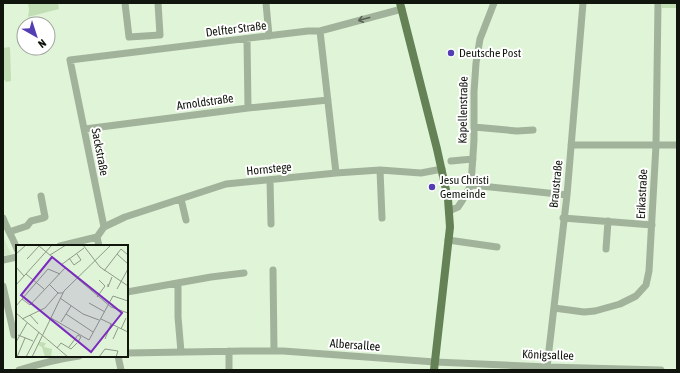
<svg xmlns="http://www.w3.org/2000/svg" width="680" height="373" font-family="'Asap Condensed',sans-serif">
<rect width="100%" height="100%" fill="#e0f4d8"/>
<path fill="#d2eac8" d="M3 236 11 254 3 256Z"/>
<path fill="#c1deb4" d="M28 3H58L59 9 28 17 29 10Z
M662 3H677V8H662Z
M10 47 11 81 6 82 3 78V48Z"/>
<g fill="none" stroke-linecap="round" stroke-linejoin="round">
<path stroke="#a2b39b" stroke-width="7" d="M125 3 129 37 160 35 158 3
M266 3 269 36
M320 31 336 173
M247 39 248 108
M474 127 517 131 533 130
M85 129 248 108 328 100
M571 145H677
M451 161 473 159
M380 170 382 218
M270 180 271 224
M471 185 567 195
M181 199 186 220
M449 211 458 207 462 201 471 185 474 140V92L476 63 480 39 494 3
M3 218C7 229 13 238 17 249
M563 218 652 225
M104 227 125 217 226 184 336 173 380 170 421 173 442 169
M9 232 27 226 31 221 43 218 45 217 41 196
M448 240 497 247
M60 246 97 237
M99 246 97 237 104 227 70 60 308 31H320L402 9
M606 249 608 221
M3 260 17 257
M273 270 274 351
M178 283V317L181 352
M3 286 14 335
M127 292 211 277 244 273
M554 308 584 312 595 311 620 304 636 296 646 285 649 271 656 145 658 3
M229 351V370
M127 353 244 351H283L435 362 547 367 661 370
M118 356 121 370
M547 367 567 195 583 3
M19 370C39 364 58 359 79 356"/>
<path stroke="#658256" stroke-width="8" d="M400 3 437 149 448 199 450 227 434 370"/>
</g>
<defs><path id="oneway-shaft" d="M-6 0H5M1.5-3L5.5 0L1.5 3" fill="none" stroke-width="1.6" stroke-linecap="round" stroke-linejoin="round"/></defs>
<use stroke="#596454" href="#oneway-shaft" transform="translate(364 19) rotate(165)"/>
<g fill="#543cb4" stroke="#fff" stroke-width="1.5">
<circle cx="451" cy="53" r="4"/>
<circle cx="432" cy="187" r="4"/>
</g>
<g text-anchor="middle" stroke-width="4" stroke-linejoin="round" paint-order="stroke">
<g font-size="12" fill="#10160d" stroke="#fff">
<text transform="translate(236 29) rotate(-7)" y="4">Delfter Straße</text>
<text transform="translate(205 102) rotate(-8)" y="4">Arnoldstraße</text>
<text transform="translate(463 110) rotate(-89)" y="4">Kapellenstraße</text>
<text transform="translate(100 152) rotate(79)" y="4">Sackstraße</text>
<text transform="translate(269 169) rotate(-6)" y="4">Hornstege</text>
<text transform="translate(556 184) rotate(-84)" y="4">Braustraße</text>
<text transform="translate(642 194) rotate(-87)" y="4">Erikastraße</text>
<text transform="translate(355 345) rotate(4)" y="4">Albersallee</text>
<text transform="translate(548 355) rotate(2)" y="4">Königsallee</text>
</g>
<g font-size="12" fill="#10160d" stroke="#fff" text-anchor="start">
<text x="459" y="57">Deutsche Post</text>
<text x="440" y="184">Jesu Christi<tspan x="440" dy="14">Gemeinde</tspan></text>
</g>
</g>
<g transform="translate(16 245)">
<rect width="112" height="112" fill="#e0f4d8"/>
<path d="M24 97 30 98 28 102 36 104 35 112H29L26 102 22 100Z" fill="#c1deb4"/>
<path fill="none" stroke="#8d9b87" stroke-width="1" d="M22 0 95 62 112 68M67 0 84 22 112 41M0 9 10 0M101 9 112 19M34 10 50 0M53 13 58 20 65 15 61 9M11 14 23 1M45 20 68 3M0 22 8 31M88 26 105 4 112 10M10 29 28 44M33 39 42 48M92 39V42L96 32M0 40 36 0M101 44 112 24M81 52 89 41 83 35M44 53 67 69 83 75M6 54 14 60 49 23M73 58 89 67M0 61 32 24 44 29M0 68 52 112M50 69 77 87M14 70 22 79M35 73 73 95 97 51 112 56M6 74 29 63 42 48H47M85 74 112 87M45 77 55 61M105 84 110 73M2 90 17 96M89 94 95 79M97 94 102 83M0 97 11 78M53 102 62 90 65 92 62 97M41 103 45 98 55 104 61 98M1 112 9 93M10 112 23 87M16 112 48 46 95 0M83 112 89 104 102 106 100 112"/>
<path fill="#7b2cbf" fill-opacity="0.15" stroke="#7b2cbf" stroke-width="2" d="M36 12 106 68 75 107 5 50Z"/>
<rect width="112" height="112" fill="none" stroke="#10160d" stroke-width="2"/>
</g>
<rect width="680" height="373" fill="none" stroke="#10160d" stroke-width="8"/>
<g transform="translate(36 36) rotate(141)"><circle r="19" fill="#ffffff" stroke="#9fa29e"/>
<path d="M0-3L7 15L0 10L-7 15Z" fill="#543cb4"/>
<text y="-6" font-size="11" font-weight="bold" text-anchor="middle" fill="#10160d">N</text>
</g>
</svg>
